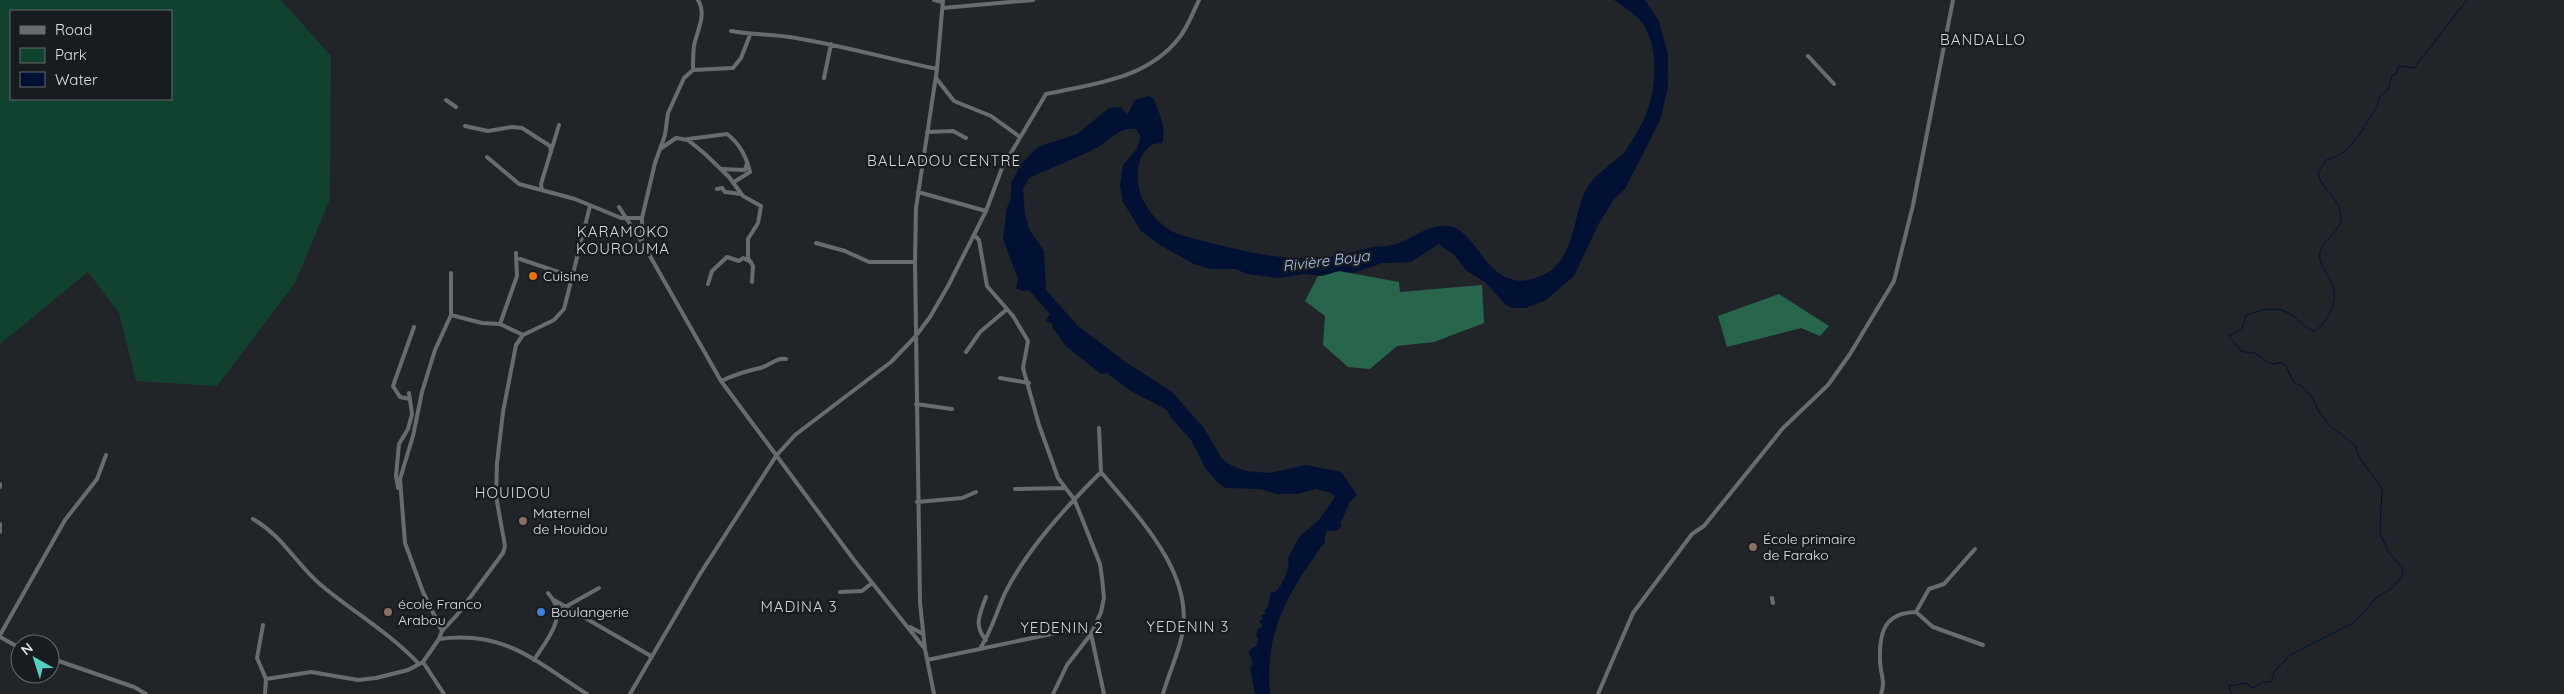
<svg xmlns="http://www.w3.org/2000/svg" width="2564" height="694" font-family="Quicksand,sans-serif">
<rect width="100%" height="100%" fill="#21252a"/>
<path fill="#114230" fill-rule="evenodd" d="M0 0H281L331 56 330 199 295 283 217 386 136 381 119 313 88 272 0 344ZM11 11H171V99H11Z"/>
<path fill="#28654d" d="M1339 271 1399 282 1400 292 1482 285 1484 323 1434 342 1397 346 1370 369 1348 367 1323 345 1325 316 1305 301 1318 276Z
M1779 294 1829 326 1820 336 1801 328 1727 347 1718 316Z"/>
<path fill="#013" d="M1614 0H1645L1659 21 1668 55V87L1661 118 1625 189 1614 199 1598 225 1574 276 1546 300 1526 308H1513L1506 305 1485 282 1467 271 1454 255 1439 244 1411 262 1382 263 1354 273 1339 271 1322 276 1305 274 1279 278 1247 274 1236 269H1210L1194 264 1160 245 1141 231 1123 202 1120 186 1123 165 1136 150 1141 137 1136 129C1121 126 1110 140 1098 147 1076 159 1052 167 1029 178L1023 189 1025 214 1029 229 1044 251 1046 290 1077 325 1124 361 1172 392 1204 428 1222 459 1231 465 1245 471 1269 473 1306 465 1341 472 1357 495 1350 502 1340 524 1342 526 1338 530 1327 531 1325 536V542C1289 591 1264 631 1270 694H1255L1250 668 1253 662 1249 654 1250 650 1257 645 1258 638 1256 636 1257 630 1263 626 1259 621 1264 618 1260 616 1266 613 1264 610 1268 607 1271 591 1274 593C1282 587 1291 567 1288 558L1300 536 1318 521 1335 497 1331 493 1315 489 1297 494H1277L1260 489 1226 488 1218 483 1206 469 1191 440 1172 419 1167 410 1131 391 1107 373 1101 374 1067 347 1052 327 1053 324 1046 321 1050 314 1029 290 1022 291 1016 288 1018 279 1003 239 1007 208 1011 198V183L1022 163 1038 147 1077 134 1109 108 1121 107 1127 115 1135 100 1148 96 1153 98C1159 113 1167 126 1162 143L1153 144C1137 154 1135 175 1140 192 1145 208 1157 222 1171 231 1181 236 1193 238 1203 241 1242 251 1282 261 1323 258 1338 256 1353 252 1368 248 1376 246 1385 247 1393 245 1411 240 1428 224 1448 226 1480 229 1488 301 1543 275 1574 262 1573 217 1585 192 1594 173 1613 165 1626 150 1632 142 1636 133 1641 125 1656 98 1661 51 1643 24 1635 13 1625 8 1614 0Z"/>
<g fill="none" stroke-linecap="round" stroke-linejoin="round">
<path stroke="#013" stroke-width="1" d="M2232 694 2229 686 2246 683 2253 688 2262 682H2271L2274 672 2290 655 2355 622 2376 598 2393 587 2402 577 2403 568 2388 552 2380 532 2382 489 2358 455 2355 445 2331 427 2319 412 2312 396 2300 385 2294 383 2286 366 2281 362C2269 367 2267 361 2258 355 2253 351 2246 353 2241 351L2229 336 2242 329 2246 315C2263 309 2279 305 2295 317 2302 324 2304 327 2314 331 2326 324 2336 306 2334 291 2333 277 2317 267 2320 252 2324 238 2342 232 2341 216 2340 197 2321 190 2318 173L2326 160C2349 154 2356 139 2368 121 2373 112 2379 107 2379 97L2388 90 2392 75 2396 74 2399 66 2414 68 2467 0"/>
<path stroke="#676c71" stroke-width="4" d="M934 0 943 2
M943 8 1033 0
M731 31C753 35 774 34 796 38 843 46 890 59 937 69
M750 35 741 58 733 68 693 70 684 78 668 113 665 135 655 163 642 218V242L721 381 854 560 925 649
M1808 56 1834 84
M693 70C693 62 693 53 694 46 697 30 707 15 698 0
M824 78 831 44
M936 78 954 101 991 116 1020 137
M446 100 456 107
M465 126 488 131 512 127 522 128 550 146 551 152
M927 132 953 131 966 138
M688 139 727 134C740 144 746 156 750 172L734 182
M660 149 676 138 688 140 704 153 729 177 743 196 761 206 758 223 748 239V258L753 266 752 282
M487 157 519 184 575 199 621 218H642
M722 169 745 170 747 163
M717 189 722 188 725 192 741 194
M542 190 541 184 559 125
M918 192 986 211
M619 207 641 241
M975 236 979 240 987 286 1013 316 1028 341 1023 368 1039 425 1058 478 1074 499 1079 511 1100 564 1102 578 1104 598 1101 612 1091 634 1067 665 1053 694
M816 243 845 251 869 262H915
M520 259 573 277
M708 284 712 271 727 257 739 261 743 258 751 262
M451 315 482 323 500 324 523 335
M500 324 517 276 516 253
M966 352 980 332 1006 310
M1000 378 1029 383
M721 381C734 375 746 371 760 368 770 366 776 357 786 359
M410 399 400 397 393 386 414 327
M916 404 952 409
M1099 428 1101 472
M0 487V484
M398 488 396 476 399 444 408 429 412 414 409 393
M1015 489 1065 488
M917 502 962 498 976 492
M253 519C283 536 296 564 321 585 353 612 390 633 419 664
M0 524V532
M840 592 862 591 872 583
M1772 598 1773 603
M554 600 651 656
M558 611 599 588
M1916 612 1929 589 1944 584 1975 549
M263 625 257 658 266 679 265 694
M910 627 923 634
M442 631 423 592 405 543 400 479 413 436 422 392 435 350 451 315V273
M0 635 65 520 97 479 106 455
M0 637 20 648
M439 639C505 630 535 661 587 694
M986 640C973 625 980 614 986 597
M981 647C992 630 997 610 1006 591 1029 547 1066 507 1101 472 1137 516 1195 573 1182 635 1178 655 1168 675 1163 694
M50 658 134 687 146 694
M534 660C548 638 569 616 548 593
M927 660 1075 629 1091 634 1104 694
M423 662 444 694
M266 679 311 672 358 680 376 678 408 670 423 662 439 639 442 631 457 615 503 553 505 546 496 496 497 463 503 412 516 345 523 335 554 320 564 309 590 206
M630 694 700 574 776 456 795 435 891 362 915 337 930 317 948 286 986 211 1002 168 1046 94C1094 84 1147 79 1179 38 1188 27 1193 12 1199 0
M934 694 925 649 920 603 915 262 916 208 937 69 943 0
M1598 694 1633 613 1692 534 1704 526 1783 428 1828 385 1850 354 1894 281 1913 205 1953 0
M1881 694C1886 681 1880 673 1880 660 1879 631 1885 613 1916 612L1933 627 1983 645"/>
</g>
<circle fill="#e8710a" stroke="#181c20" stroke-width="2" cx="533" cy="276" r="5"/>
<g fill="#8d6e63" stroke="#181c20" stroke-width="2">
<circle cx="523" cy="521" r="5"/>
<circle cx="1753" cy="547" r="5"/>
<circle cx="388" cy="612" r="5"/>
</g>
<circle fill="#3f7fe0" stroke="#181c20" stroke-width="2" cx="541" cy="612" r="5"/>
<g text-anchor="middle" stroke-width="5" stroke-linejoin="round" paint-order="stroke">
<g font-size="14" fill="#dee1e4" stroke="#181c20" text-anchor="start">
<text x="543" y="281">Cuisine</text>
<text x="533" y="518">Maternel<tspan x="533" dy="16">de Houidou</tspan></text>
<text x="1763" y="544">École primaire<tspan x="1763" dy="16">de Farako</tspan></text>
<text x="398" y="609">école Franco<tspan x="398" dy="16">Arabou</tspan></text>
<text x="551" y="617">Boulangerie</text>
</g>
<g font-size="15" letter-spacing="1" fill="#d2d8dd" stroke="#181c20">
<text x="1983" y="45">BANDALLO</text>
<text x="944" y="166">BALLADOU CENTRE</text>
<text x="623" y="237">KARAMOKO<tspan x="623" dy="17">KOUROUMA</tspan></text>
<text x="513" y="498">HOUIDOU</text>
<text x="799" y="612">MADINA 3</text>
<text x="1188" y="632">YEDENIN 3</text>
<text x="1062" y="633">YEDENIN 2</text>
</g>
<g font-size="15" font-style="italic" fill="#abc7ed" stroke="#181c20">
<text transform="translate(1326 261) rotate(-7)" y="5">Rivière Boya</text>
</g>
</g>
<rect x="10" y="10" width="162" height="90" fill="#181c20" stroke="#676b6e"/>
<rect x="20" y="26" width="25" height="8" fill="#676c71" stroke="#676b6e"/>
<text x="55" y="35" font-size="15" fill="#dee1e4">Road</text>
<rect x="20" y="48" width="25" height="15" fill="#114230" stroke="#676b6e"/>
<text x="55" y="60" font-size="15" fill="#dee1e4">Park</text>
<rect x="20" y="72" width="25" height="15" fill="#001133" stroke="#676b6e"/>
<text x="55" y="85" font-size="15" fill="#dee1e4">Water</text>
<g transform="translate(35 659) rotate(321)"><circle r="24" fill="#181c20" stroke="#676b6e"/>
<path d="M0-4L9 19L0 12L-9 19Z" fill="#56cec2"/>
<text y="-8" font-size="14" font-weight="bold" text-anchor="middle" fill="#dee1e4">N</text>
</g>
</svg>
